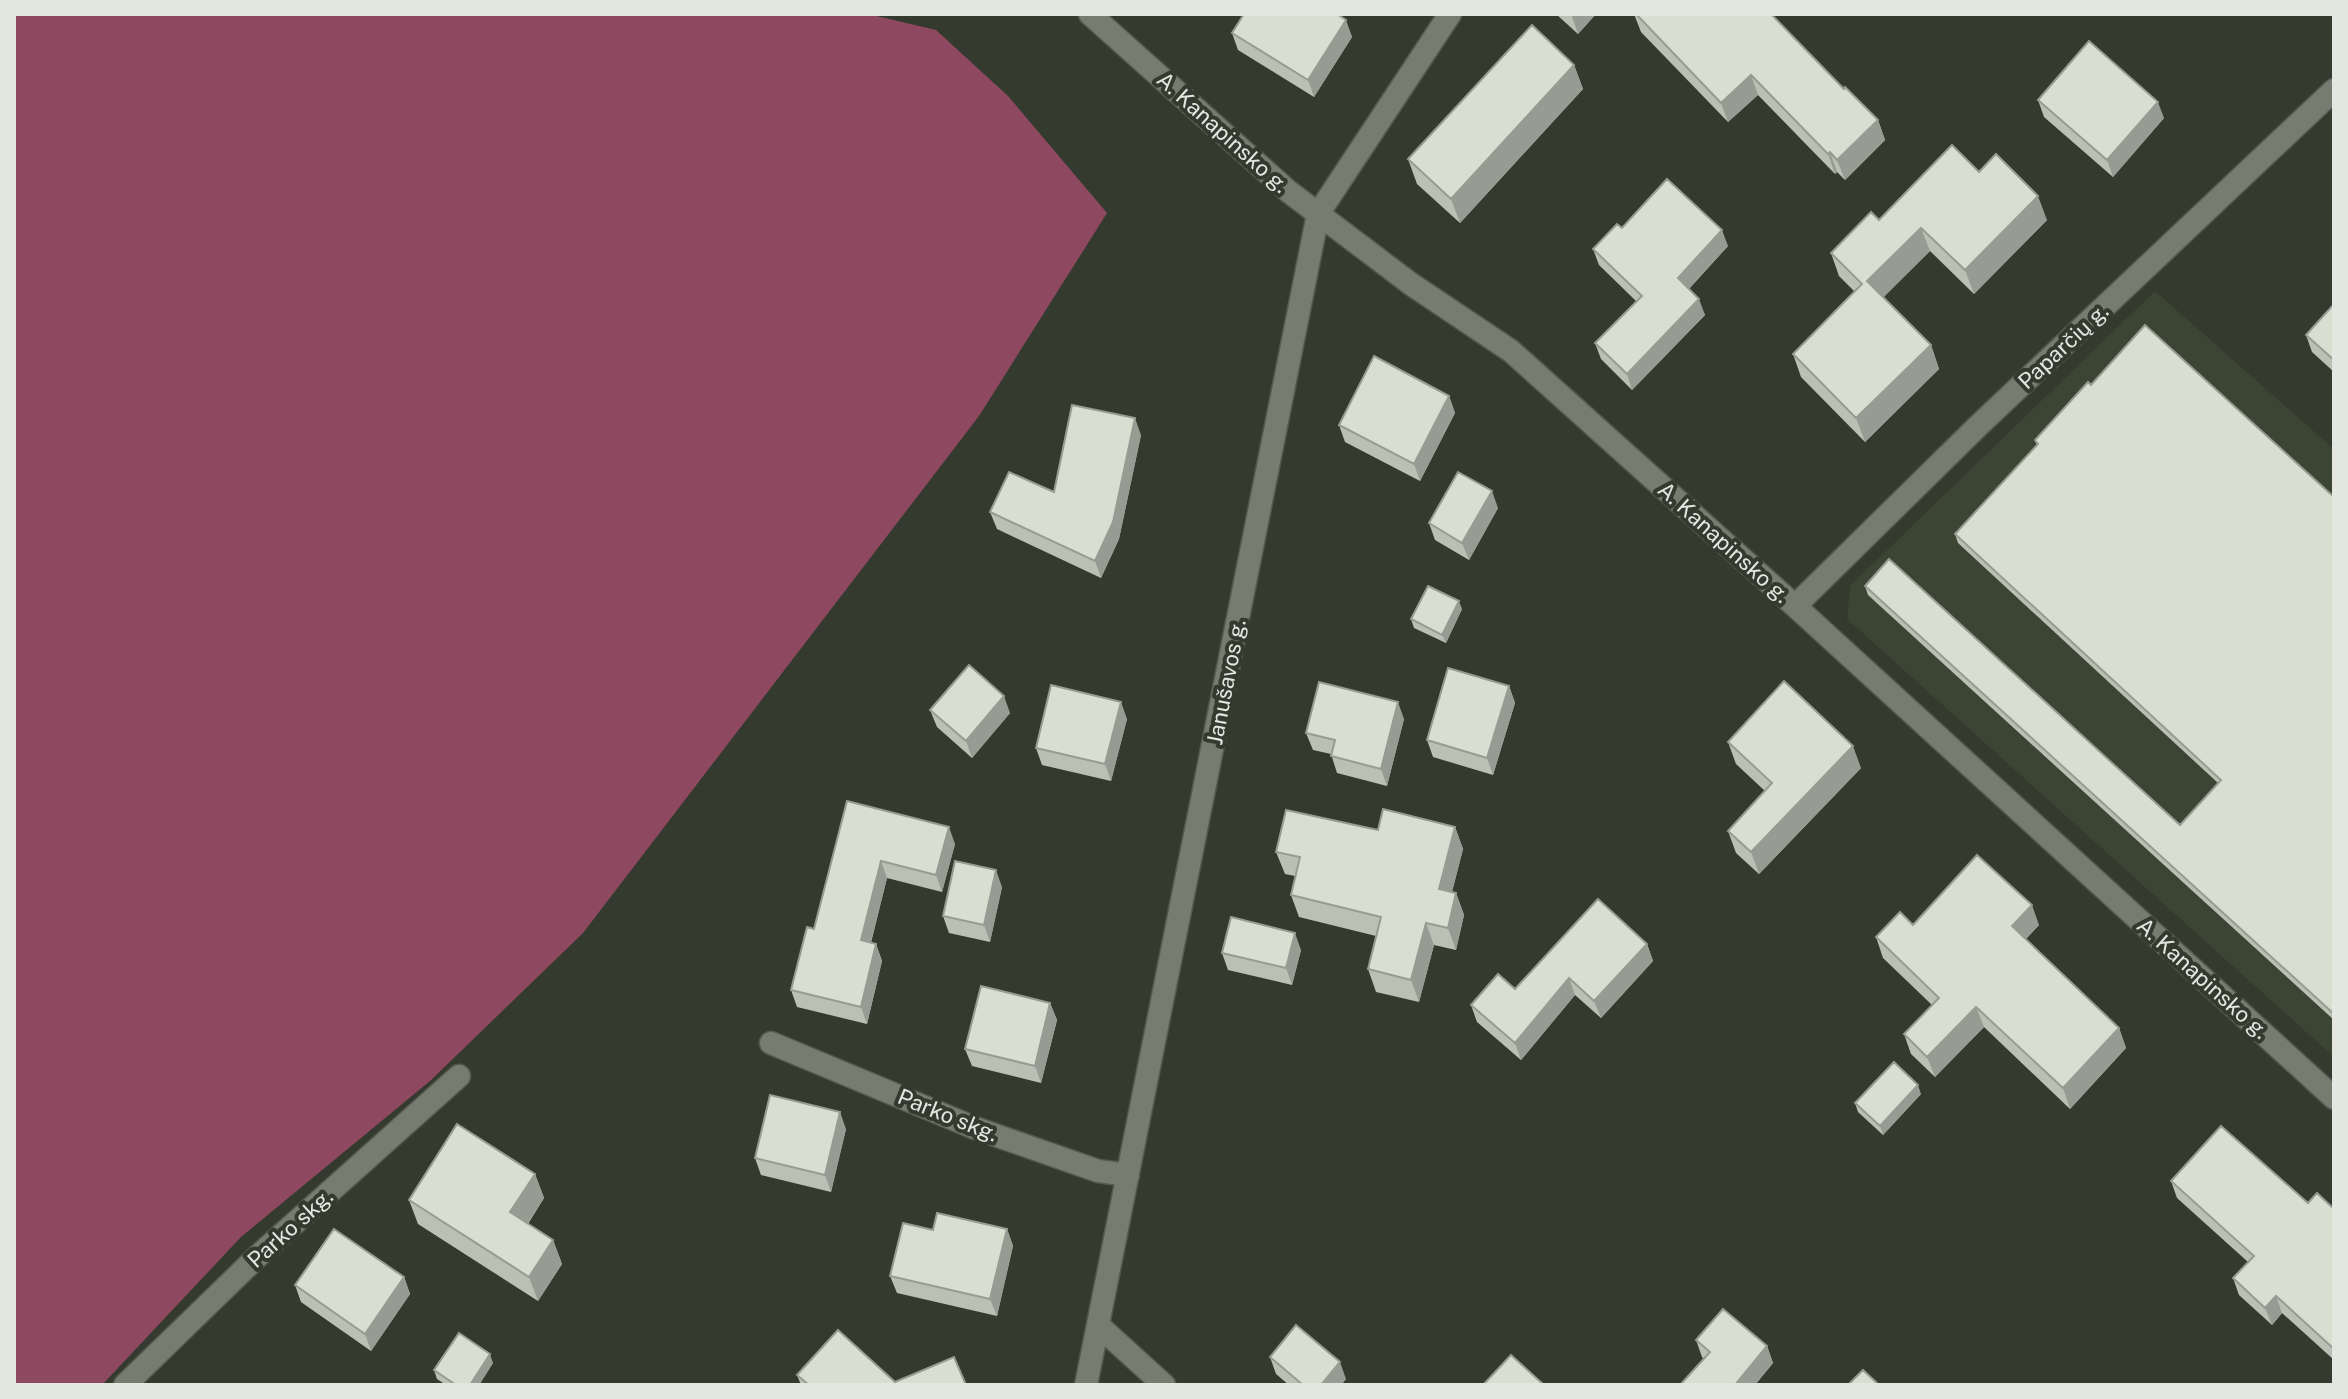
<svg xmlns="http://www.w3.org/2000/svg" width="2348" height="1399" font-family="'Public Sans',sans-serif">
<rect width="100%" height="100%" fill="#353a2f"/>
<path fill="#3c4434" d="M2155 291 2334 449V1057L1847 619 1850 586Z"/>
<path fill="#8e4961" d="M14 14H868L936 30 1008 96 1107 213 979 416 583 933 430 1081 241 1237 102 1385H14Z"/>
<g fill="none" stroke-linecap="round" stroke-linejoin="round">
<g stroke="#54584f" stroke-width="25">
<path id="minor" d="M1090 14 1288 191 1411 284 1511 351 1795 606 2334 1098
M1795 606 1978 426 2334 90
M771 1043 975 1128 1098 1171 1128 1175
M1099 1326 1164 1385
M125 1385 258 1256 459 1076
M1086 1385 1318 214 1450 14"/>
</g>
<use href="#minor" stroke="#767c70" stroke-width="22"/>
</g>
<path fill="#bac0b4" d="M1556 14H1596L1578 34Z
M1634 14H1771L1844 89 1878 120 1885 140 1845 180 1837 172 1835 174 1758 95 1728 122 1641 32Z
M1344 18 1352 37 1314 97 1238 50 1232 33Z
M1574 65 1583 89 1460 223 1417 184 1408 159Z
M2038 100 2164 118 2113 177 2044 117Z
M1979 172 2047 220 1974 294 1930 251 1883 297 1931 345 1939 369 1865 442 1801 377 1793 354 1855 292 1839 276 1831 253 1879 220Z
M1622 228 1728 246 1689 289 1705 315 1632 390 1601 359 1595 343 1636 301 1599 265 1593 249Z
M2334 304V372L2312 352 2306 335Z
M2091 385 2334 497V1020L1868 595 1865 586 2180 825 2218 783 1958 543 1955 534 2037 445 2035 440Z
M1449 396 1455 413 1420 481 1345 442 1339 425Z
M1141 435 1119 539 1101 578 997 529 990 512 1054 492Z
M1498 508 1469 560 1435 540 1429 523Z
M1462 609 1446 643 1414 628 1411 619Z
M1509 686 1515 703 1493 775 1433 757 1427 740Z
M930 710 1010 713 972 758 937 727Z
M1127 719 1111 781 1042 765 1036 748Z
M1404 719 1387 786 1337 773 1331 754 1313 750 1306 733Z
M1728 742 1861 768 1759 874 1736 853 1728 831 1765 791 1736 764Z
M847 801 955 844 942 892 887 878 871 943 876 944 882 961 867 1024 797 1007 791 990 814 929Z
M1455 827 1463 849 1452 892 1456 893 1464 915 1456 950 1434 945 1419 1002 1376 992 1368 969 1376 936 1299 917 1291 895 1295 876 1285 874 1276 852 1378 830Z
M1002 887 990 942 949 933 943 916Z
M1913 925H2039L2026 939 2119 1028 2126 1048 2070 1109 1984 1027 1935 1077 1911 1054 1904 1034 1932 1005 1883 958 1876 937Z
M1647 944 1653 961 1601 1018 1575 995 1521 1060 1477 1022 1471 1005 1515 989Z
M1301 950 1292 985 1228 970 1222 953Z
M1050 1003 1057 1020 1041 1083 972 1066 965 1049Z
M1921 1094 1883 1135 1858 1112 1855 1103Z
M846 1129 831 1192 761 1175 755 1158Z
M535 1174 544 1198 528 1224 553 1240 562 1264 538 1301 418 1224 409 1200Z
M2171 1181 2308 1203 2334 1209V1360L2282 1313 2272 1325 2239 1295 2233 1278 2248 1262 2177 1198Z
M1007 1229 1013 1246 997 1316 897 1293 890 1276 933 1230Z
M404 1277 410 1294 371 1351 301 1302 295 1285Z
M1696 1340 1767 1346 1773 1363 1755 1385H1680L1704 1359 1702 1357Z
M1270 1357 1346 1379 1341 1385H1289L1276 1374Z
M493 1363 479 1385H446L437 1379 434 1370Z
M797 1375 895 1382 966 1385H801Z"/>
<path fill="#979c92" d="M1574 14H1596L1578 34 1572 17Z
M1346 20 1352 37 1314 97 1308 80Z
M1574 65 1583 89 1460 223 1451 199Z
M1751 75 1758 95 1728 122 1721 103Z
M2158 102 2164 118 2113 177 2107 160Z
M1878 120 1885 140 1845 180 1837 160Z
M1830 152 1837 172 1835 174 1828 154Z
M2038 196 2047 220 1974 294 1965 270Z
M1921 228 1930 251 1876 305 1867 281Z
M1722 230 1728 246 1684 294 1678 278Z
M1699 299 1705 315 1632 390 1627 374Z
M1931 345 1939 369 1865 442 1856 418Z
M1449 396 1455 413 1420 481 1414 464Z
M1135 418 1141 435 1119 539 1101 578 1095 561Z
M1492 491 1498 508 1469 560 1462 543Z
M1459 601 1462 609 1446 643 1442 635Z
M1509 686 1515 703 1493 775 1487 758Z
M1004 696 1010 713 972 758 966 741Z
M1121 702 1127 719 1111 781 1105 764Z
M1398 702 1404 719 1387 786 1381 769Z
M1853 746 1861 768 1759 874 1751 852Z
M949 827 955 844 942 892 936 875Z
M1455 827 1463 849 1447 911 1439 889Z
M881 861 887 878 867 957 861 940Z
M996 870 1002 887 990 942 984 925Z
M1456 893 1464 915 1456 950 1448 928Z
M2032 905 2039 925 2019 946 2012 926Z
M1426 923 1434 945 1419 1002 1411 980Z
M1295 933 1301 950 1292 985 1286 968Z
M876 944 882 961 867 1024 861 1007Z
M1647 944 1653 961 1601 1018 1594 1001Z
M1569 978 1575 995 1521 1060 1515 1043Z
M1050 1003 1057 1020 1041 1083 1035 1066Z
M1976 1007 1984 1027 1935 1077 1927 1057Z
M2119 1028 2126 1048 2070 1109 2063 1088Z
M1918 1085 1921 1094 1883 1135 1880 1126Z
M840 1112 846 1129 831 1192 825 1175Z
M535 1174 544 1198 519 1237 510 1212Z
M1007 1229 1013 1246 997 1316 990 1299Z
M553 1240 562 1264 538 1301 529 1277Z
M404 1277 410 1294 371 1351 365 1334Z
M2276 1296 2282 1313 2272 1325 2265 1308Z
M1767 1346 1773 1363 1755 1385H1735Z
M490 1354 493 1363 479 1385H470Z
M1340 1362 1346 1379 1341 1385H1321Z"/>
<path fill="#d8dfd1" stroke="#979c92" stroke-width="2" d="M1244 14H1337L1346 20 1308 80 1232 33Z
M1636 14H1771L1844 89 1845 87 1878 120 1837 160 1830 152 1828 154 1751 75 1721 103Z
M1532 25 1574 65 1451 199 1408 159Z
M2089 41 2158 102 2107 160 2038 100Z
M1952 145 1979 172 1996 154 2038 196 1965 270 1921 228 1867 281 1931 345 1856 418 1793 354 1862 284 1831 253 1871 212 1879 220Z
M1667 179 1722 230 1678 278 1699 299 1627 374 1595 343 1642 296 1593 249 1617 224 1622 228Z
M2334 304V360L2306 335Z
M2145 325 2334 497V1014L1865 586 1889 559 2180 825 2221 780 1955 534 2038 444 2035 440 2088 382 2091 385Z
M1374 356 1449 396 1414 464 1339 425Z
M1072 405 1135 418 1113 522 1095 561 990 512 1009 472 1054 492Z
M1458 472 1492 491 1462 543 1429 523Z
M1428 586 1459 601 1442 635 1411 619Z
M969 665 1004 696 966 741 930 710Z
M1448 668 1509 686 1487 758 1427 740Z
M1784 681 1853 746 1751 852 1728 831 1772 783 1728 742Z
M1319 682 1398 702 1381 769 1331 756 1335 740 1306 733Z
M1051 685 1121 702 1105 764 1036 748Z
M847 801 949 827 936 875 881 861 861 940 876 944 861 1007 791 990 807 927 814 929Z
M1383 809 1455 827 1439 889 1456 893 1448 928 1426 923 1411 980 1368 969 1381 917 1291 895 1300 857 1276 852 1286 810 1378 830Z
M1977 855 2032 905 2012 926 2119 1028 2063 1088 1976 1007 1927 1057 1904 1034 1939 998 1876 937 1900 912 1913 925Z
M955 861 996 870 984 925 943 916Z
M1598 899 1647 944 1594 1001 1569 978 1515 1043 1471 1005 1498 974 1515 989Z
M1231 917 1295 933 1286 968 1222 953Z
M981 986 1050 1003 1035 1066 965 1049Z
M1894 1062 1918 1085 1880 1126 1855 1103Z
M770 1095 840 1112 825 1175 755 1158Z
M457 1124 535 1174 510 1212 553 1240 529 1277 409 1200Z
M2221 1126 2308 1203 2317 1193 2334 1209V1349L2276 1296 2265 1308 2233 1278 2254 1256 2171 1181Z
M937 1213 1007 1229 990 1299 890 1276 903 1223 933 1230Z
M334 1229 404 1277 365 1334 295 1285Z
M1723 1309 1767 1346 1735 1385H1680L1710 1352 1696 1340Z
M1296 1325 1340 1362 1321 1385H1303L1270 1357Z
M838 1330 895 1382 954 1357 966 1385H809L797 1375Z
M459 1333 490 1354 470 1385H456L434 1370Z
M1511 1355 1544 1385H1483Z
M1863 1370 1879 1385H1848Z"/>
<g text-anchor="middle" stroke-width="8" stroke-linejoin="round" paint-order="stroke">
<g font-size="22" fill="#e4e7e0" stroke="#353a2f">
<text transform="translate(1223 132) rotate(42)" y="8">A. Kanapinsko g.</text>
<text transform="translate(2063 346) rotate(-43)" y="8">Paparčių g.</text>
<text transform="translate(1724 542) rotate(42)" y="8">A. Kanapinsko g.</text>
<text transform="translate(1226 682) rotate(-79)" y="8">Janušavos g.</text>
<text transform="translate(2203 978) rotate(42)" y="8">A. Kanapinsko g.</text>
<text transform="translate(948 1115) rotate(22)" y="8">Parko skg.</text>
<text transform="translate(290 1228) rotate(-42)" y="8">Parko skg.</text>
</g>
</g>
<rect width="2348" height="1399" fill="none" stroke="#e4e7e0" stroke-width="32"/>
</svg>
